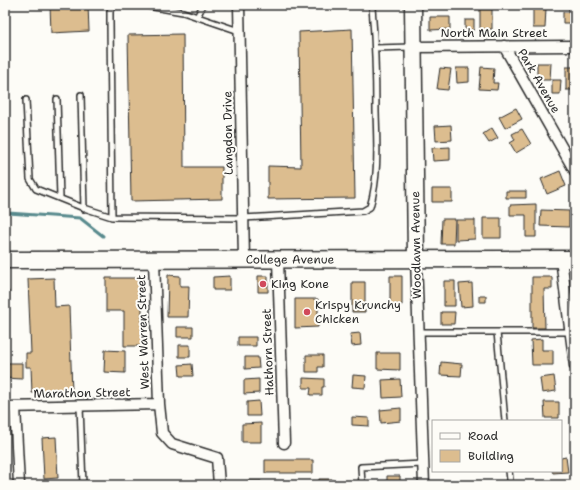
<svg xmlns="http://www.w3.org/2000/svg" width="580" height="490" font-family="'Shantell Sans',sans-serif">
<rect width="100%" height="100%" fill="#fdfcf7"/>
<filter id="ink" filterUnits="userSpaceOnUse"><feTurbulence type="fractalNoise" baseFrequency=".025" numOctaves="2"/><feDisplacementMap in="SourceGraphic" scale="8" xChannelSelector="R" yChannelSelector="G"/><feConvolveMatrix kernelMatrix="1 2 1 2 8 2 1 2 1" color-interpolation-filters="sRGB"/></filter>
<g filter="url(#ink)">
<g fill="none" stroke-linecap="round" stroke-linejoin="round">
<path stroke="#598a8d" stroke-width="3" d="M5 211 8 213 80 218 103 236"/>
</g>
<path fill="#dcbd8f" stroke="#2b2b2b" d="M50 5H88L89 31 51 33Z
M569 5H575V23H563V12H569Z
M533 8H546L545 28H533Z
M480 9H492V29H480Z
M430 17H450V29L430 30Z
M465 20H474V30L465 29Z
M352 29 355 198 268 199V166L301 167 299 32Z
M183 34 184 167H222V199L131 201 128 35Z
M537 63H551L550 80H537Z
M481 67 494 68 493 83H498L497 90 479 89Z
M566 67H575V90H566Z
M440 68 451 69 448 90 437 89Z
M456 68H469V82L457 83Z
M552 80H561L560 94H552Z
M516 108 522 119 505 128 499 117Z
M451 125 452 140 436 141 435 126Z
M492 128 498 138 489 143 483 134Z
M522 129 531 144 516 153 510 143 515 140 512 134Z
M450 147V160L433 161 432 148Z
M560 171 566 186 547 194 541 179Z
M432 189H452V202H432Z
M506 191H526V198H506Z
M536 204V237H526V215H510V205Z
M541 210 569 211V227L540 226Z
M483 218H501V238H483Z
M442 219H455L454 244H441Z
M456 220H475V239L456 240Z
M168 275 180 276V286H189L188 317H167Z
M230 276V290H213V277Z
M258 276H268V292H258Z
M390 276H402V305H390Z
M532 277H552V289H544L545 328H532Z
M54 278 55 307 69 306 72 392 32 393 31 367H26V353H31L28 279Z
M106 278H142V346H124V311H106Z
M444 281H455V306H444Z
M352 282H365V312H352Z
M472 283 473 306 461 307 459 284Z
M5 291H9V308H5Z
M479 296H486V302H479Z
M295 299H318V327L295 328Z
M441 312H455L454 324H441Z
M177 327H193V337H177Z
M360 333 361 345 352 346 350 334Z
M238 337H256V346H238Z
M542 339V350H553V365H532L531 340Z
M179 345H190V357H179Z
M105 350 125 351V373L104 372Z
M377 353H400V370L377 369Z
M306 355H323V367H318V372H306Z
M245 357H258L259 368 245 369Z
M441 362 462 364 461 376 440 375Z
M5 363H22V379L5 378Z
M192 364 193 376H180L179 365Z
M353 375 366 376 365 388 352 387Z
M554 376 556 391 542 393 540 378Z
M303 378 324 379V387H322V395H310L311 388H303Z
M259 379V393L244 394V380Z
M400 379 401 397 383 398 382 380Z
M259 401 260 416H247V402Z
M544 402H559V418H545Z
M401 408V421L381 423 380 410Z
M352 417 369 418V426L352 425Z
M261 423V442H242V424Z
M56 437 58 478 44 479 42 438Z
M566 457 568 472 553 473 552 471H561V458Z
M265 460H313V473H265Z
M387 476H400V485H387Z
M319 479H332V485H319Z
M181 481H196V485H182Z
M247 481H261L262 485H247Z"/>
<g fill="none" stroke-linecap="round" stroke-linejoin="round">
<g stroke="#2b2b2b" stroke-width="8">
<path id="lane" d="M142 5 183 12 239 31
M197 17 203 5
M375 48 411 47
M81 95 84 209
M57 99 60 198
M26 100 30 179 36 189 81 207 112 217 243 218 363 211 370 207C379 176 377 144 376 112 376 77 375 42 372 7L370 5
M112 217 110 22V11L113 5
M418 332H570
M497 332 505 421
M80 406 83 485
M509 471 510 480
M362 485 361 467 423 464"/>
</g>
<g stroke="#2b2b2b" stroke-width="13">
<path id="street" d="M239 5 244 260
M504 46 575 171
M414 47 575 46
M416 259 424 485
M561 259 575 366
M154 260 159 404 162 433 172 444 217 458 219 485
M278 260 284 443
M5 407 159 404
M15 407 19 485"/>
</g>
<g stroke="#2b2b2b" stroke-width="19">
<g id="primary">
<path d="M413 5 416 259"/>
<path id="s1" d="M5 260 575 259"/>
</g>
</g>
<use href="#lane" stroke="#fdfcf7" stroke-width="5"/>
<use href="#street" stroke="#fdfcf7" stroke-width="10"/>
<use href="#primary" stroke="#fdfcf7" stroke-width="16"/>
</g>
</g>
<g fill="#d1495b" stroke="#fdfcf7" stroke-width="1.5">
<circle cx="263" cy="284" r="4"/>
<circle cx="307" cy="312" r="4"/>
</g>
<g text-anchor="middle" stroke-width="4" stroke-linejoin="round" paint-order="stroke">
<g font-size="12" fill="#2b2b2b" stroke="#fdfcf7">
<text x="494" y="37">North Main Street</text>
<text transform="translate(539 81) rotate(60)" y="4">Park Avenue</text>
<text transform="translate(228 133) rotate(-91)" y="4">Langdon Drive</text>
<text transform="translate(416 245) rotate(-91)" y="4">Woodlawn Avenue</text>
<text dy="4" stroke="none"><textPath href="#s1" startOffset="285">College Avenue</textPath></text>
<text transform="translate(143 332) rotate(-92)" y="4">West Warren Street</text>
<text transform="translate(268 352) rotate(-92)" y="4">Hathorn Street</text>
<text transform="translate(82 393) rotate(-1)" y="4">Marathon Street</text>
</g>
<g font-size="12" fill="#2b2b2b" stroke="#fdfcf7" text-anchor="start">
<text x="271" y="288">King Kone</text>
<text x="315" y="309">Krispy Krunchy<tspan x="315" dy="14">Chicken</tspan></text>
</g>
</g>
<rect width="580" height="490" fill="none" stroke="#fdfcf7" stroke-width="20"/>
<rect x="10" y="10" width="560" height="470" fill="none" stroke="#2b2b2b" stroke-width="1.5" filter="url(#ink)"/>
<rect x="432" y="420" width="130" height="52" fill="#fdfcf7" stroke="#a9a8a5"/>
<rect x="440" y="433" width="20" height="6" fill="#fdfcf7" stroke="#a9a8a5"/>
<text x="468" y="440" font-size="12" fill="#2b2b2b">Road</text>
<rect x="440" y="450" width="20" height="12" fill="#dcbd8f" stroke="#a9a8a5"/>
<text x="468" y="460" font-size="12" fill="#2b2b2b">Building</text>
</svg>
